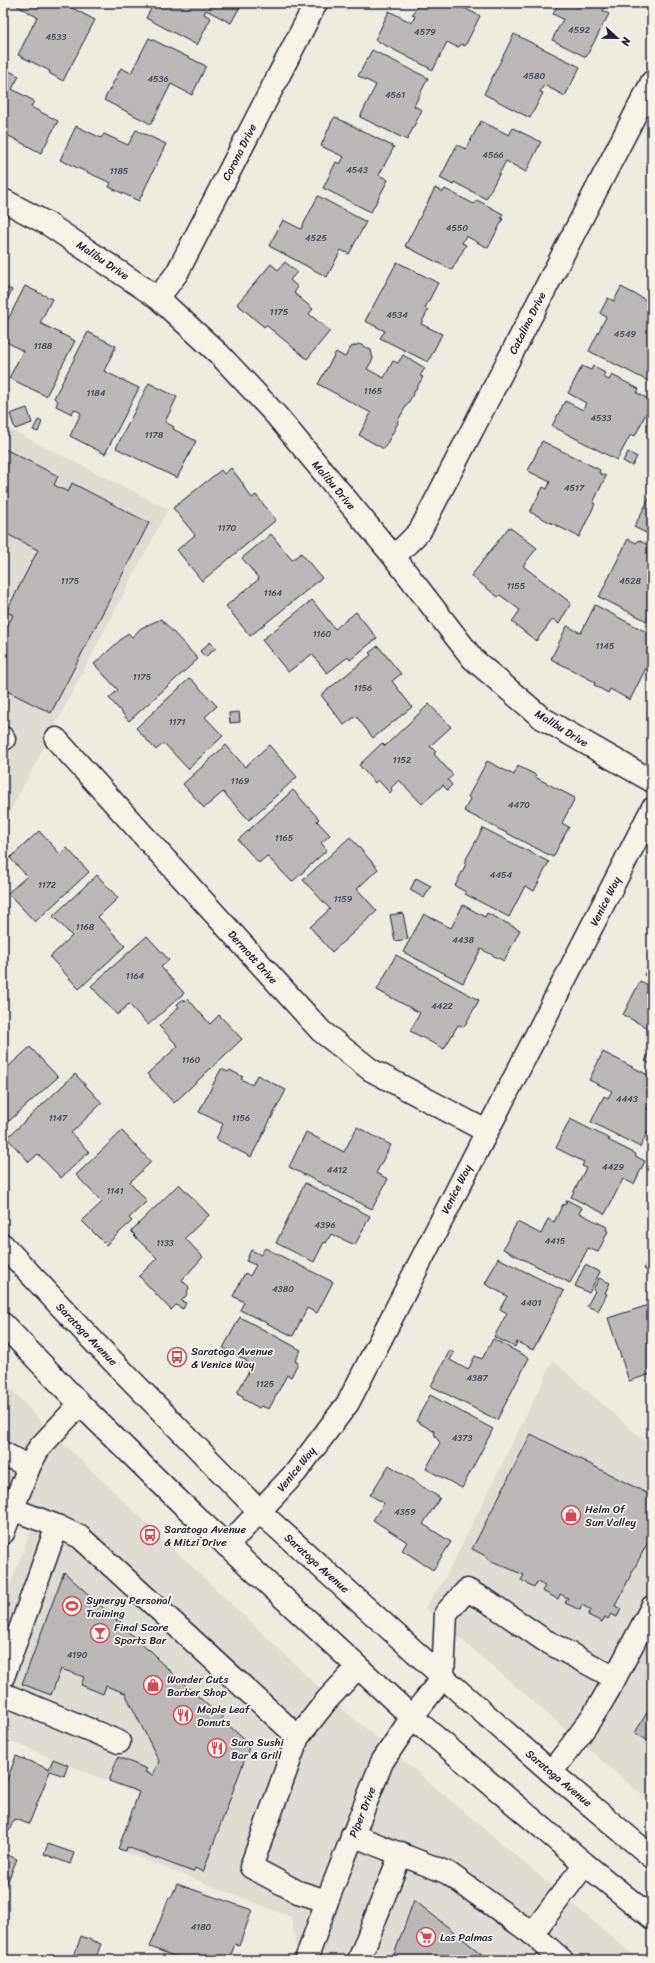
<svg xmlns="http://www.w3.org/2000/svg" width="655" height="1963" font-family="Sriracha,sans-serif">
<rect width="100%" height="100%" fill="#eeebe1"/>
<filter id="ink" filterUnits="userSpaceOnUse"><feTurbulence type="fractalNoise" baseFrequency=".025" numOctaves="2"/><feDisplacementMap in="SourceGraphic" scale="8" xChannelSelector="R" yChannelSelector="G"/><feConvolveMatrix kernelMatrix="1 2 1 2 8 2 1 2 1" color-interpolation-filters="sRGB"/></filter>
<g filter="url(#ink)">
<path fill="#dfdcd4" d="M3 426 168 509 3 825Z
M553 1361 652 1447V1804L425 1608 447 1575Z
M3 1380 46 1427 332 1700 639 1960H298L291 1917 117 1849 139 1794 3 1738V1605L39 1508 3 1494Z"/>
<path fill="#bbb8b7" stroke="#22223b" d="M19 3H63L95 20 63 81 49 73 50 71 18 55 37 17 17 6Z
M154 3H242L231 23 206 10 204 14 211 18 197 45 146 18Z
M419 3H454L480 16 465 46 461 44 459 47 455 46 447 42 433 70 375 40 389 11 412 23 415 16 412 15Z
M559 3H607L603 11 609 14 586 57 552 40 563 19 553 14Z
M514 34 580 67 565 96 544 85 540 92 543 93 530 118 484 94Z
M149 38 206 66 192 95 171 84 151 124 104 100 121 68 131 73Z
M372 50 428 78 414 106 422 110 407 140 360 117 376 85 358 76Z
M3 68 19 76 12 89 34 101 31 107 58 121 41 153 3 133Z
M335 117 394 147 379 175 388 180 371 212 323 188 336 162 340 164 344 157 321 146 332 121Z
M481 121 509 135 513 128 541 142 526 172 506 161 486 199 454 182 453 185 440 178 457 145 466 149Z
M76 126 101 138 104 134 128 145 136 130 166 144 139 201 109 187 111 183 60 160Z
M435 188 443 192 445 189 474 204 477 200 503 214 501 218 503 219 488 248 466 236 462 243 466 245 452 270 405 246Z
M318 196 366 222 349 254 341 250 327 277 269 246 283 220 301 229Z
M285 262 297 272 290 280 298 287 294 293 313 309 309 314 330 331 307 359 266 325 264 327 237 304 271 264 278 270Z
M397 262 438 283 425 308 428 310 421 324 442 334 428 362 380 338 385 331 365 321Z
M3 286 12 290 3 308Z
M25 286 52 299 40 323 75 341 46 396 9 378 23 351 3 340V329Z
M621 287 652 303V383L589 351 606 317 600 313 608 298 614 301Z
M88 332 116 346 104 371 139 388 105 454 70 436 81 413 74 409 72 414 56 406 58 401 54 398Z
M359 344 371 350 373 359 367 369 384 378 393 361 398 363 403 355 425 368 420 376 423 377 397 422 398 423 384 449 359 435 371 413 318 384 336 352 345 357 351 347Z
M582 366 591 370 593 366 605 373 603 377 609 380 612 375 639 389 637 393 652 401 635 436 631 434 617 460 552 426 565 401 583 410 586 403 568 393Z
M149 383 177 397 165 422 174 427 173 429 196 441 177 478 116 448Z
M27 408 32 423 15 429 10 414Z
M38 420 42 422 38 432 33 430Z
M542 441 600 470 599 473 606 476 593 503 595 504 579 537 530 512 543 487 547 489 550 482 528 471Z
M3 448 58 476 54 485 68 492 72 483 149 523 51 713 3 689V635L13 615 6 612 38 550 3 532Z
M628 452 637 457 632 466 623 461Z
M231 468 244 485 243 486 252 498 256 495 276 520 202 581 177 550 195 535 173 508 221 470 224 474Z
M651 495 652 496V536L634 527Z
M509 527 537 548 523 566 571 603 559 624 553 619 536 641 512 622 520 610 500 595 498 597 471 576Z
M271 534 292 560 301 553 322 578 250 636 226 606 259 579 242 558Z
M628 539 636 543 638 540 652 547V612L647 621 599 597Z
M312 600 335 629 356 612 377 638 350 660 348 657 327 673 312 654 288 672 262 640Z
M595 605 652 635V656L630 700 610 689 608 693 594 685 595 682 551 659 567 626 581 633Z
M161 619 198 659 129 721 109 698 118 690 94 664 128 633 132 637 141 628Z
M210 642 216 648 205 657 200 651Z
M378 646 401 674 392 681 412 707 373 738 356 716 344 725 321 695 371 655 369 653Z
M190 678 217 706 205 717 223 736 188 769 164 743 156 750 136 728Z
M429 704 451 727 430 746 436 752 434 754 453 775 448 780 452 785 447 790 443 785 422 804 399 780 391 788 392 790 390 793 378 780 375 783 359 765 382 743 385 746Z
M239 712 240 722 230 723 229 713Z
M226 745 245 767 269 745 297 777 249 820 223 792 204 808 183 784Z
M487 761 514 775 518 766 536 775 535 777 575 798 562 823 569 827 553 857 464 811 470 799 468 797Z
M293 790 319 819 317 821 330 835 321 843 327 850 292 882 267 856 259 863 238 840Z
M483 828 549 862 534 891 525 886 509 917 465 894 466 892 455 886 466 864 464 863Z
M39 831 60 854 67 848 89 872 35 922 8 893 27 876 10 858Z
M350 837 378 869 357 889 377 911 332 952 310 927 330 909 303 880Z
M97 875 118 898 98 917 125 946 79 989 50 957 72 936 53 916Z
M416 878 431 886 424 898 410 890Z
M463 905 485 917 487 913 520 930 504 961 481 949 463 983 403 952 424 914 451 928Z
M403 913 408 939 395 941 390 915Z
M147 936 169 960 161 967 184 993 148 1025 129 1004 117 1015 91 986Z
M396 955 479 1000 464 1027 458 1025 444 1049 410 1031 420 1013 377 990Z
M652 960V979L644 975Z
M640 981 652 987V1033L647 1031 648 1028 623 1015Z
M183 999 185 1002 188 999 210 1024 219 1015 242 1039 174 1103 147 1074 178 1046 159 1026 179 1007 177 1004Z
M30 1047 58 1077 9 1121 3 1114V1061L8 1067Z
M652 1049V1065L645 1061Z
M603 1052 652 1077V1100L647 1109 652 1111V1123L640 1147 591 1122 604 1096 608 1098 612 1091 589 1080Z
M221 1069 228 1072 230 1070 243 1077 241 1079 252 1085 257 1075 286 1090 251 1157 216 1139 223 1124 199 1112Z
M75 1074 102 1103 71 1133 89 1152 61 1178 38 1154 29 1162 7 1138Z
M570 1119 610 1139 608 1140 636 1154 635 1156 645 1161 634 1184 623 1179 605 1214 571 1197 586 1168 582 1166 584 1162 556 1148Z
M357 1127 391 1145 376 1173 388 1179 372 1209 289 1167 306 1132 344 1152Z
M122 1131 151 1162 130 1182 147 1201 129 1218 132 1221 106 1245 82 1221 102 1202 76 1175Z
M305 1183 370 1216 355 1245 331 1234 326 1243 324 1242 314 1262 276 1243Z
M179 1184 209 1215 185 1238 203 1257 182 1280 189 1287 186 1296 181 1301 186 1303 183 1309 176 1305 171 1310 139 1276 157 1258 134 1236 135 1235 131 1231Z
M567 1200 582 1208 579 1213 607 1227 606 1230 608 1231 598 1252 588 1248 570 1283 503 1249 517 1222 541 1234 548 1219 554 1222 563 1204 565 1205Z
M265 1248 333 1282 317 1313 307 1308 293 1336 240 1310 244 1302 233 1296 245 1273 250 1276 256 1265 246 1261 251 1250 261 1255Z
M652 1253V1273L644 1269Z
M498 1258 564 1291 533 1350 517 1342 515 1347 494 1337 507 1313 500 1309 507 1296 485 1284Z
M585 1265 600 1272 589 1293 575 1286Z
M599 1278 610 1283 605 1293 607 1294 598 1311 587 1306 595 1291 593 1290Z
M652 1304V1375L651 1374 629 1381 608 1318Z
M240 1317 301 1350 295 1361 298 1363 291 1377 287 1375 269 1409 261 1406 259 1408 243 1399V1396L237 1393 250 1369 244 1366 247 1361 223 1348Z
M493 1339 529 1358 497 1420 431 1386 450 1350 454 1353 450 1360 468 1370 475 1356 482 1359Z
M430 1395 493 1429 462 1488 426 1469 440 1443 434 1434 435 1432 416 1421Z
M531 1434 652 1496V1534L615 1606 621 1609 617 1617 611 1614 608 1619 605 1617 602 1622 588 1615 591 1610 582 1605 580 1610 565 1603 568 1598 560 1594 558 1599 542 1591 545 1586 537 1582 534 1587 521 1580 524 1575 487 1559 488 1557 472 1549Z
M389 1465 440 1498 423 1524 451 1542 433 1570 402 1550 407 1542 373 1520 384 1503 370 1495Z
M64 1572 112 1616 113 1615 117 1618 116 1621 118 1619 121 1622 119 1623 148 1650 149 1649 157 1657 156 1658 214 1711 215 1710 223 1717 222 1719 250 1745 203 1872 195 1868 193 1872 127 1847 126 1851 118 1849 139 1792 109 1781 118 1757 147 1769 145 1772 153 1775 159 1761 125 1693 106 1686 103 1694 81 1685 84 1677 61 1669 51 1695 22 1684Z
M652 1704V1743L635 1733Z
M16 1756 49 1769 53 1759 68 1765 64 1776 50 1771 29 1824 14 1819 9 1831 3 1829V1784L5 1785Z
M48 1844 74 1853 70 1864 44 1854Z
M3 1853 17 1859 3 1893Z
M177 1884 252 1910 239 1946 235 1944 229 1960H184L150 1947 169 1897 171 1898Z
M414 1900 489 1960H392Z
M81 1936 101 1944 95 1960 73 1959Z"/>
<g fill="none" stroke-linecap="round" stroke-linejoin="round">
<g stroke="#22223b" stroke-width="25">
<path id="minor" d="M3 200 48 224 158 298 219 354 276 415 394 557 473 659 542 718 652 781
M158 298 177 273 316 3
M394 557 420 531 652 82
M3 738 4 739
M56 739 321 1031 371 1070 486 1131
M3 1453 29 1467
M12 1509 57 1526
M3 1533 29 1467 39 1448 80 1404
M227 1546 296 1472 348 1403 652 809
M3 1677 57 1526 80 1537 298 1737 327 1700 358 1667
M615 1678 652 1607
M3 1694 119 1742
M298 1737 251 1867 298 1892 327 1901
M352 1835 448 1873 534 1935 562 1960
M532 1934 585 1864
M306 1960 327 1901 382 1762 412 1717 443 1677 446 1613 467 1590 490 1603 544 1640 615 1678C597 1713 575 1742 551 1772
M359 1960 401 1853"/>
</g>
<g stroke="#22223b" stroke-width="25">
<path id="major" d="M3 1245 97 1345 260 1512 443 1677 551 1772 652 1857
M3 1324 80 1404 180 1502 412 1717 585 1864 652 1918"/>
</g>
<use href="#minor" stroke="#f7f3e8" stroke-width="22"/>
<use href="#major" stroke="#f7f3e8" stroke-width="22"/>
</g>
</g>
<defs>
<g id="bus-ring" transform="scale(1)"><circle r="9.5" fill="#f7f3e8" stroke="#d1495b" stroke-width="1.5"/><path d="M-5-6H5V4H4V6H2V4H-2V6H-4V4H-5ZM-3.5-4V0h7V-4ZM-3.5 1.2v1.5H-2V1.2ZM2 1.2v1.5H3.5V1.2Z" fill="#d1495b"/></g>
<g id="shop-ring" transform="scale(1)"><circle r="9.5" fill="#f7f3e8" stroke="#d1495b" stroke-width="1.5"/><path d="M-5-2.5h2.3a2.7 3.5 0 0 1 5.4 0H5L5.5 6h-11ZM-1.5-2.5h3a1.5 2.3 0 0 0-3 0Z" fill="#d1495b"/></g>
<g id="stadium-ring" transform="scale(1)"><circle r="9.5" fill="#f7f3e8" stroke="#d1495b" stroke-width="1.5"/><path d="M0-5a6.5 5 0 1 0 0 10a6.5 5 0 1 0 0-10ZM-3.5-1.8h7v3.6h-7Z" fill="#d1495b"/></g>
<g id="bar-ring" transform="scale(1)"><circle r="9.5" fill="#f7f3e8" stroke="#d1495b" stroke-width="1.5"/><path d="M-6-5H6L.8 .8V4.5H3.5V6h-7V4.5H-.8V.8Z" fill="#d1495b"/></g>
<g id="restaurant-ring" transform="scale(1)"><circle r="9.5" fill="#f7f3e8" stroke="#d1495b" stroke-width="1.5"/><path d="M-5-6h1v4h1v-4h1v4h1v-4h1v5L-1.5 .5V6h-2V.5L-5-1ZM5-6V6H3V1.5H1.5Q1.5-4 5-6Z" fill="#d1495b"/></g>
<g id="supermarket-ring" transform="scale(1)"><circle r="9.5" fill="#f7f3e8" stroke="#d1495b" stroke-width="1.5"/><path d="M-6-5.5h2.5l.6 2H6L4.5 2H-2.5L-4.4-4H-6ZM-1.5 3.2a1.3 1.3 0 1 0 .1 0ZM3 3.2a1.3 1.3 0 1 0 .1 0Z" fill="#d1495b"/></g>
</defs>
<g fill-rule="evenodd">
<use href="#bus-ring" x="177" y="1357"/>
<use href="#shop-ring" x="571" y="1515"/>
<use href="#bus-ring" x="150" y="1535"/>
<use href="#stadium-ring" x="72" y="1606"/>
<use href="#bar-ring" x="100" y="1633"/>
<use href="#shop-ring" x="153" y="1685"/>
<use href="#restaurant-ring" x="183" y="1715"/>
<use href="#restaurant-ring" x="217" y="1748"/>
<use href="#supermarket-ring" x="426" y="1937"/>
</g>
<g text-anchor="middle" stroke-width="3.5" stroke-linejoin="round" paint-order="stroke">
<g font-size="9" fill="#48485a">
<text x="579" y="33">4592</text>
<text x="425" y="35">4579</text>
<text x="56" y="40">4533</text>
<text x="534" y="79">4580</text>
<text x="158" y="82">4536</text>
<text x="395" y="98">4561</text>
<text x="493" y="158">4566</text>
<text x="357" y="173">4543</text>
<text x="119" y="174">1185</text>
<text x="457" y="231">4550</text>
<text x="316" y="241">4525</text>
<text x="279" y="315">1175</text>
<text x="397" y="318">4534</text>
<text x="625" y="337">4549</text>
<text x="43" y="349">1188</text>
<text x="373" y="394">1165</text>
<text x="96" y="396">1184</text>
<text x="601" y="421">4533</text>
<text x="154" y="438">1178</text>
<text x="574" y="491">4517</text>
<text x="227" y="531">1170</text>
<text x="70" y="584">1175</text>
<text x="630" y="584">4528</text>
<text x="516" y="589">1155</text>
<text x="273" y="596">1164</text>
<text x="322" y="637">1160</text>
<text x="605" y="649">1145</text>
<text x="142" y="680">1175</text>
<text x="363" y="691">1156</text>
<text x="177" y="725">1171</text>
<text x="402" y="763">1152</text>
<text x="240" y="784">1169</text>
<text x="519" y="808">4470</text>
<text x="284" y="841">1165</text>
<text x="501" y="878">4454</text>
<text x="47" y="888">1172</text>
<text x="343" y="902">1159</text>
<text x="85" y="930">1168</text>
<text x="463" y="943">4438</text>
<text x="135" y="979">1164</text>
<text x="442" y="1009">4422</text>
<text x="191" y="1063">1160</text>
<text x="627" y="1102">4443</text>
<text x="58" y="1121">1147</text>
<text x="241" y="1121">1156</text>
<text x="613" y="1170">4429</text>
<text x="337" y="1173">4412</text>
<text x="115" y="1194">1141</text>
<text x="325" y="1228">4396</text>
<text x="555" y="1244">4415</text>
<text x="165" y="1246">1133</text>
<text x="283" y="1292">4380</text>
<text x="531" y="1306">4401</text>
<text x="477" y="1381">4387</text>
<text x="265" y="1387">1125</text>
<text x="462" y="1441">4373</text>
<text x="405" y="1515">4359</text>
<text x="77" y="1658">4190</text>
<text x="201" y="1930">4180</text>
</g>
<g font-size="11" fill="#22223b" stroke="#f7f3e8">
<text transform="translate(239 152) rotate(-63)" y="4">Corona Drive</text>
<text transform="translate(103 260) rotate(34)" y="4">Malibu Drive</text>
<text transform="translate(527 323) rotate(-63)" y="4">Catalina Drive</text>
<text transform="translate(334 485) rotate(50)" y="4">Malibu Drive</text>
<text transform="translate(562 728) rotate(32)" y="4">Malibu Drive</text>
<text transform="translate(605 901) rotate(-63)" y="4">Venice Way</text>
<text transform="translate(253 957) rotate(48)" y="4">Dermott Drive</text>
<text transform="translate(456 1189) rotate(-63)" y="4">Venice Way</text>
<text transform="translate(87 1334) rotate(46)" y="4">Saratoga Avenue</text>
<text transform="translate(296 1469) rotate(-51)" y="4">Venice Way</text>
<text transform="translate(317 1563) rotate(42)" y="4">Saratoga Avenue</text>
<text transform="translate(559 1778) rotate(40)" y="4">Saratoga Avenue</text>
<text transform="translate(362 1812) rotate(-68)" y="4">Piper Drive</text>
</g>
<g font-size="11" fill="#22223b" stroke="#f7f3e8" text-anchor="start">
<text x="191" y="1355">Saratoga Avenue<tspan x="191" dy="13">&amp; Venice Way</tspan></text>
<text x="585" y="1513">Helm Of<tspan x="585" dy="13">Sun Valley</tspan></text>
<text x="164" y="1533">Saratoga Avenue<tspan x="164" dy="13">&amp; Mitzi Drive</tspan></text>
<text x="86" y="1604">Synergy Personal<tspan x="86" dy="13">Training</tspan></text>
<text x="114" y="1631">Final Score<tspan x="114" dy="13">Sports Bar</tspan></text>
<text x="167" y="1683">Wonder Cuts<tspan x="167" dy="13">Barber Shop</tspan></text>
<text x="197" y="1713">Maple Leaf<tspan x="197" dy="13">Donuts</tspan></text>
<text x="231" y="1746">Suro Sushi<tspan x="231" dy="13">Bar &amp; Grill</tspan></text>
<text x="440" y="1941">Las Palmas</text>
</g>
</g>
<rect width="655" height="1963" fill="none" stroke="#f7f3e8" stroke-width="16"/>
<rect x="8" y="8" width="639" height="1947" fill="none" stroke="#22223b" stroke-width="1.5" filter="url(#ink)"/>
<g transform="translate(617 38) rotate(112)" stroke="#f7f3e8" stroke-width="3" paint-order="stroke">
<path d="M0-3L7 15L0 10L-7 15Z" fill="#22223b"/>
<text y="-6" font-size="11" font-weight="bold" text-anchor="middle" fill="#22223b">N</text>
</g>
</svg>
